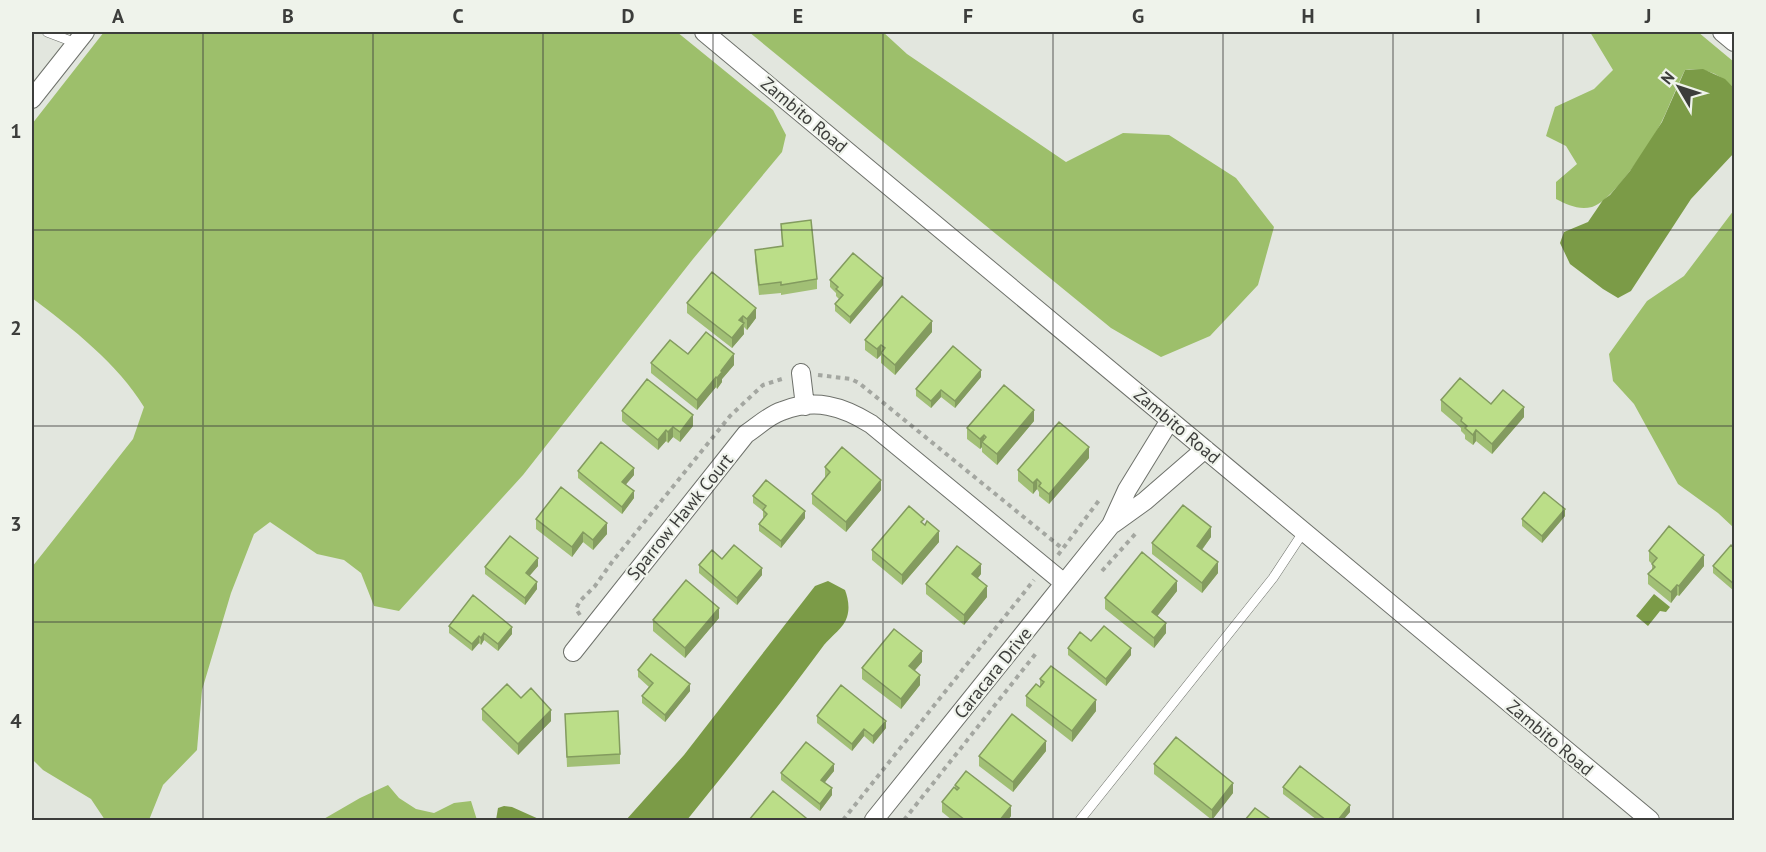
<svg xmlns="http://www.w3.org/2000/svg" width="1766" height="852" font-family="'PT Sans',sans-serif">
<rect width="100%" height="100%" fill="#e2e6de"/>
<path fill="#9dbf6b" d="M104 32H677L773 110 786 135 782 152 693 259 523 475 399 611 374 606 361 573 344 560 317 554 270 522 254 534 231 593 202 690 197 750 163 785 149 820H105L91 799 43 770 32 759V567L133 439 144 407C118 364 72 328 32 298V124Z
M749 32H883L907 54 1066 162 1123 133 1169 135 1236 178 1274 227 1258 285 1210 336 1161 357 1111 328Z
M1590 32H1698L1734 62V88C1718 73 1706 68 1685 70 1676 87 1670 105 1662 121 1652 142 1613 201 1592 207 1578 210 1568 205 1556 199V182L1577 164 1566 146 1546 136 1555 107 1594 89 1613 70Z
M1734 210V528L1718 513 1678 484 1634 404 1613 381 1609 354 1647 301 1684 276Z
M388 785 399 798 416 809 434 813 454 803 471 801 477 820H322L360 798Z"/>
<path fill="#7b9b47" d="M1703 69 1725 79 1734 88V153L1691 199 1631 291 1618 298 1603 289 1570 264 1560 243 1564 232 1588 222 1603 200 1610 195 1630 171 1662 122 1685 70Z
M828 581 845 590C848 598 850 608 847 617 844 628 831 636 824 645 780 705 733 763 687 820H626L684 755 815 586Z
M1654 594 1670 607 1666 612 1660 611 1648 626 1636 616Z
M504 806 512 807 541 820H496L498 808Z"/>
<g fill="none" stroke-linecap="round" stroke-linejoin="round">
<g stroke="#6e716b" stroke-width="10">
<path id="lane" d="M47 32 76 43
M1080 820 1273 578 1304 531"/>
</g>
<g stroke="#6e716b" stroke-width="20">
<path id="street" d="M704 32 1650 820
M1722 32 1734 42
M32 99 85 32
M801 373 805 406
M1113 524 1145 501 1205 449
M573 652 746 434C757 427 769 415 782 411 815 398 842 406 871 424L1064 583
M874 820 1111 525 1127 490 1170 420"/>
</g>
<path stroke="#a4a7a1" stroke-width="4" stroke-dasharray="4.5 4.5" stroke-linecap="butt" d="M818 375 851 379 859 383 1063 549
M1058 555 1100 499
M1102 571 1137 532
M580 615 576 609 580 601 595 586 612 562 730 416 763 385 785 378
M843 820 1034 580
M904 820 1037 652"/>
<use href="#lane" stroke="#fff" stroke-width="9"/>
<use href="#street" stroke="#fff" stroke-width="18"/>
</g>
<path fill="#a1bf75" d="M781 224 817 279V289L781 295V293L759 295 755 260V250L782 247Z
M830 280 883 285 850 324 835 311V304L839 299 836 296V293L830 287Z
M687 303 756 318 747 330 744 327V334L732 348 687 313Z
M932 332 895 375 881 363V355L877 359 865 350V340Z
M688 354 734 365 722 379V382L717 389 716 387 697 410 651 373V363Z
M981 377 955 408 941 397 931 408 916 396V389Z
M1441 400 1491 404 1524 417 1492 454 1476 441 1473 445 1465 439V435L1461 431V428L1441 411Z
M622 411 693 426 680 442 673 437 668 443 666 441 658 450 622 421Z
M1034 421 997 465 982 452V447L980 449 967 439V428Z
M1089 458 1049 504 1039 496V492L1037 489 1033 494 1018 481V470Z
M825 467 881 490 846 532 812 504V494L825 478Z
M578 471 634 475 626 484 634 498 622 514 578 478Z
M753 496 805 518 781 548 759 531V524L764 518 763 517V511L753 503Z
M1565 516 1542 543 1522 526V519Z
M536 519 607 534 593 550 583 542 572 557 536 529Z
M924 525 939 542 902 585 872 560V550Z
M1211 537 1202 550 1218 573 1202 593 1152 554V543Z
M1734 548V591L1713 573V566Z
M1649 551 1704 566 1679 596 1677 595 1671 603 1648 584V574L1652 570V564L1649 561Z
M699 565 762 575 737 605 699 573Z
M538 566 529 576 537 589 525 605 485 574V567Z
M981 574 978 578 987 597 964 625 926 594V584Z
M1177 591 1157 616 1166 633 1154 648 1105 609V598Z
M719 618 685 658 653 631V620Z
M449 626 512 634 498 651 484 640 481 645 479 643 472 651 449 633Z
M1091 641 1131 655 1106 686 1068 655V648Z
M922 662 915 670 920 685 901 709 862 679V668Z
M638 670 690 691 665 722 642 703V696L649 687 638 677Z
M1040 679 1096 711 1072 742 1026 706V696L1040 687Z
M521 698 551 721 518 755 482 720V709Z
M565 714 620 754V764L567 767Z
M817 716 886 728 873 744 864 736 852 751 817 723Z
M1046 751 1013 792 979 766V756Z
M1154 764 1233 793 1212 820 1154 774Z
M834 771 825 782 832 795 820 811 781 780V773Z
M955 785 1011 816 1008 820H952L942 812V802L955 788Z
M1283 787 1350 812 1343 820H1317L1283 794Z"/>
<path fill="#839b5f" d="M883 278V285L850 324V317Z
M756 308V318L747 330V319Z
M743 316 744 334 732 348V338L739 320Z
M932 321V332L895 375V365Z
M881 345V355L877 359V349Z
M734 354V365L722 379V382L717 389V378L721 371Z
M981 370V377L955 408V401Z
M716 377V387L697 410V400Z
M941 390V397L931 408V401Z
M1524 407V417L1492 454V444Z
M1034 410V421L997 465V454Z
M693 415V426L680 442V432Z
M673 427V437L668 443V432Z
M666 430V441L658 450V440Z
M1476 430V441L1473 445V435Z
M984 435V443L982 442V447L980 449V439Z
M1089 447V458L1049 504V494Z
M634 468V475L622 489V482Z
M1037 479V489L1033 494V483Z
M881 480V490L846 532V522Z
M634 491V498L622 514V507Z
M1565 509V516L1542 543V536Z
M805 511V518L781 548V541Z
M607 523V534L593 550V540Z
M1211 527V537L1197 556V546Z
M939 531V542L902 585V575Z
M583 532V542L572 557V547Z
M1704 555V566L1679 596V586Z
M538 558V566L526 580V573Z
M1218 562V573L1202 593V583Z
M981 564V574L972 585V574Z
M762 568V575L737 605V598Z
M1177 581V591L1152 623V612Z
M537 582V589L525 605V598Z
M1677 585V595L1671 603V592Z
M987 586V597L964 625V615Z
M719 608V618L685 658V648Z
M1166 623V633L1154 648V638Z
M512 627V634L498 651V644Z
M484 633V640L481 645V638Z
M479 636V643L472 651V644Z
M1131 648V655L1106 686V679Z
M922 651V662L909 677V666Z
M920 675V685L901 709V699Z
M690 684V691L665 722V715Z
M1096 700V711L1072 742V731Z
M551 710V721L518 755V744Z
M886 721V728L873 744V736Z
M864 729V736L852 751V744Z
M1046 741V751L1013 792V782Z
M834 764V771L821 787V780Z
M1233 783V793L1212 820V810Z
M832 788V795L820 811V804Z
M1350 805V812L1343 820H1338Z
M1011 806V816L1008 820H1000Z"/>
<path fill="#bbde88" stroke="#839b5f" stroke-width="1.5" d="M811 220 817 279 781 285V282L759 285 755 250 783 246 781 224Z
M853 253 883 278 850 317 835 304 843 295 836 289 838 287 830 280Z
M712 272 756 308 747 319 743 316 739 320 744 323 732 338 687 303Z
M902 296 932 321 895 365 881 353 885 348 881 345 877 349 865 340Z
M706 332 734 354 721 371 722 372 717 378 716 377 697 400 651 363 670 340 688 354Z
M953 346 981 370 955 401 941 390 931 401 916 389Z
M1460 378 1491 404 1503 390 1524 407 1492 444 1476 430 1473 435 1465 428 1467 426 1461 421 1462 418 1441 400Z
M647 379 693 415 680 432 673 427 668 432 666 430 658 440 622 411Z
M1004 385 1034 410 997 454 982 442 986 437 984 435 980 439 967 428Z
M1059 422 1089 447 1049 494 1039 486 1041 483 1037 479 1033 483 1018 470Z
M601 442 634 468 622 482 634 491 622 507 578 471Z
M842 447 881 480 846 522 812 494 830 472 825 467Z
M766 480 805 511 781 541 759 524 767 514 763 510 766 506 753 496Z
M561 487 607 523 593 540 583 532 572 547 536 519Z
M1544 492 1565 509 1542 536 1522 519Z
M1183 505 1211 527 1197 546 1218 562 1202 583 1152 543Z
M909 506 924 519 921 522 925 525 927 521 939 531 902 575 872 550Z
M1669 526 1704 555 1679 586 1677 585 1671 592 1648 574 1655 567 1652 564 1657 558 1649 551Z
M510 536 538 558 526 573 537 582 525 598 485 567Z
M734 545 762 568 737 598 699 565 712 550 722 559Z
M1731 545 1734 548V584L1713 566Z
M957 546 981 564 972 574 987 586 964 615 926 584Z
M1142 552 1177 581 1152 612 1166 623 1154 638 1105 598Z
M686 580 719 608 685 648 653 620Z
M473 595 512 627 498 644 484 633 481 638 479 636 472 644 449 626Z
M1104 626 1131 648 1106 679 1068 648 1080 632 1091 641Z
M894 629 922 651 909 666 920 675 901 699 862 668Z
M651 654 690 684 665 715 642 696 653 683 638 670Z
M1051 666 1096 700 1072 731 1026 696 1036 684 1040 687 1044 682 1040 679Z
M507 684 521 698 531 688 551 710 518 744 482 709Z
M841 685 886 721 873 736 864 729 852 744 817 716Z
M618 711 620 754 567 757 565 714Z
M1012 714 1046 741 1013 782 979 756Z
M1176 737 1233 783 1212 810 1154 764Z
M806 742 834 764 821 780 832 788 820 804 781 773Z
M1300 766 1350 805 1338 820H1326L1283 787Z
M966 771 1011 806 1000 820H965L942 802 954 787 957 790 959 788 955 785Z
M773 791 806 818 804 820H749Z
M1255 808 1270 819 1268 820H1245Z"/>
<path fill="none" stroke="#3c3d3b" stroke-width="1.5" stroke-opacity="0.55" d="M203 32V820M373 32V820M543 32V820M713 32V820M883 32V820M1053 32V820M1223 32V820M1393 32V820M1563 32V820M32 230H1734M32 426H1734M32 622H1734"/>
<g text-anchor="middle" stroke-width="4.5" stroke-linejoin="round" paint-order="stroke">
<g font-size="18" fill="#3c3d3b" stroke="#eff3eb">
<text transform="translate(804 115) rotate(40)" y="6">Zambito Road</text>
<text transform="translate(1177 426) rotate(40)" y="6">Zambito Road</text>
<text transform="translate(680 517) rotate(-51)" y="6">Sparrow Hawk Court</text>
<text transform="translate(993 673) rotate(-51)" y="6">Caracara Drive</text>
<text transform="translate(1550 738) rotate(40)" y="6">Zambito Road</text>
</g>
</g>
<rect width="1766" height="852" fill="none" stroke="#eff3eb" stroke-width="66"/>
<g transform="translate(1679 87) rotate(309)" stroke="#eff3eb" stroke-width="4.5" paint-order="stroke">
<path d="M0-4.5L10 22L0 15L-10 22Z" fill="#3c3d3b"/>
<text y="-9" font-size="16" font-weight="bold" text-anchor="middle" fill="#3c3d3b">N</text>
</g>
<rect x="33" y="33" width="1700" height="786" fill="none" stroke="#3c3d3b" stroke-width="2"/>
<g font-size="20" text-anchor="middle" font-weight="bold" fill="#3c3d3b">
<text x="118" y="23">A</text>
<text x="288" y="23">B</text>
<text x="458" y="23">C</text>
<text x="628" y="23">D</text>
<text x="798" y="23">E</text>
<text x="968" y="23">F</text>
<text x="1138" y="23">G</text>
<text x="1308" y="23">H</text>
<text x="1478" y="23">I</text>
<text x="1648" y="23">J</text>
<text x="16" y="138">1</text>
<text x="16" y="335">2</text>
<text x="16" y="531">3</text>
<text x="16" y="728">4</text>
</g>
</svg>
